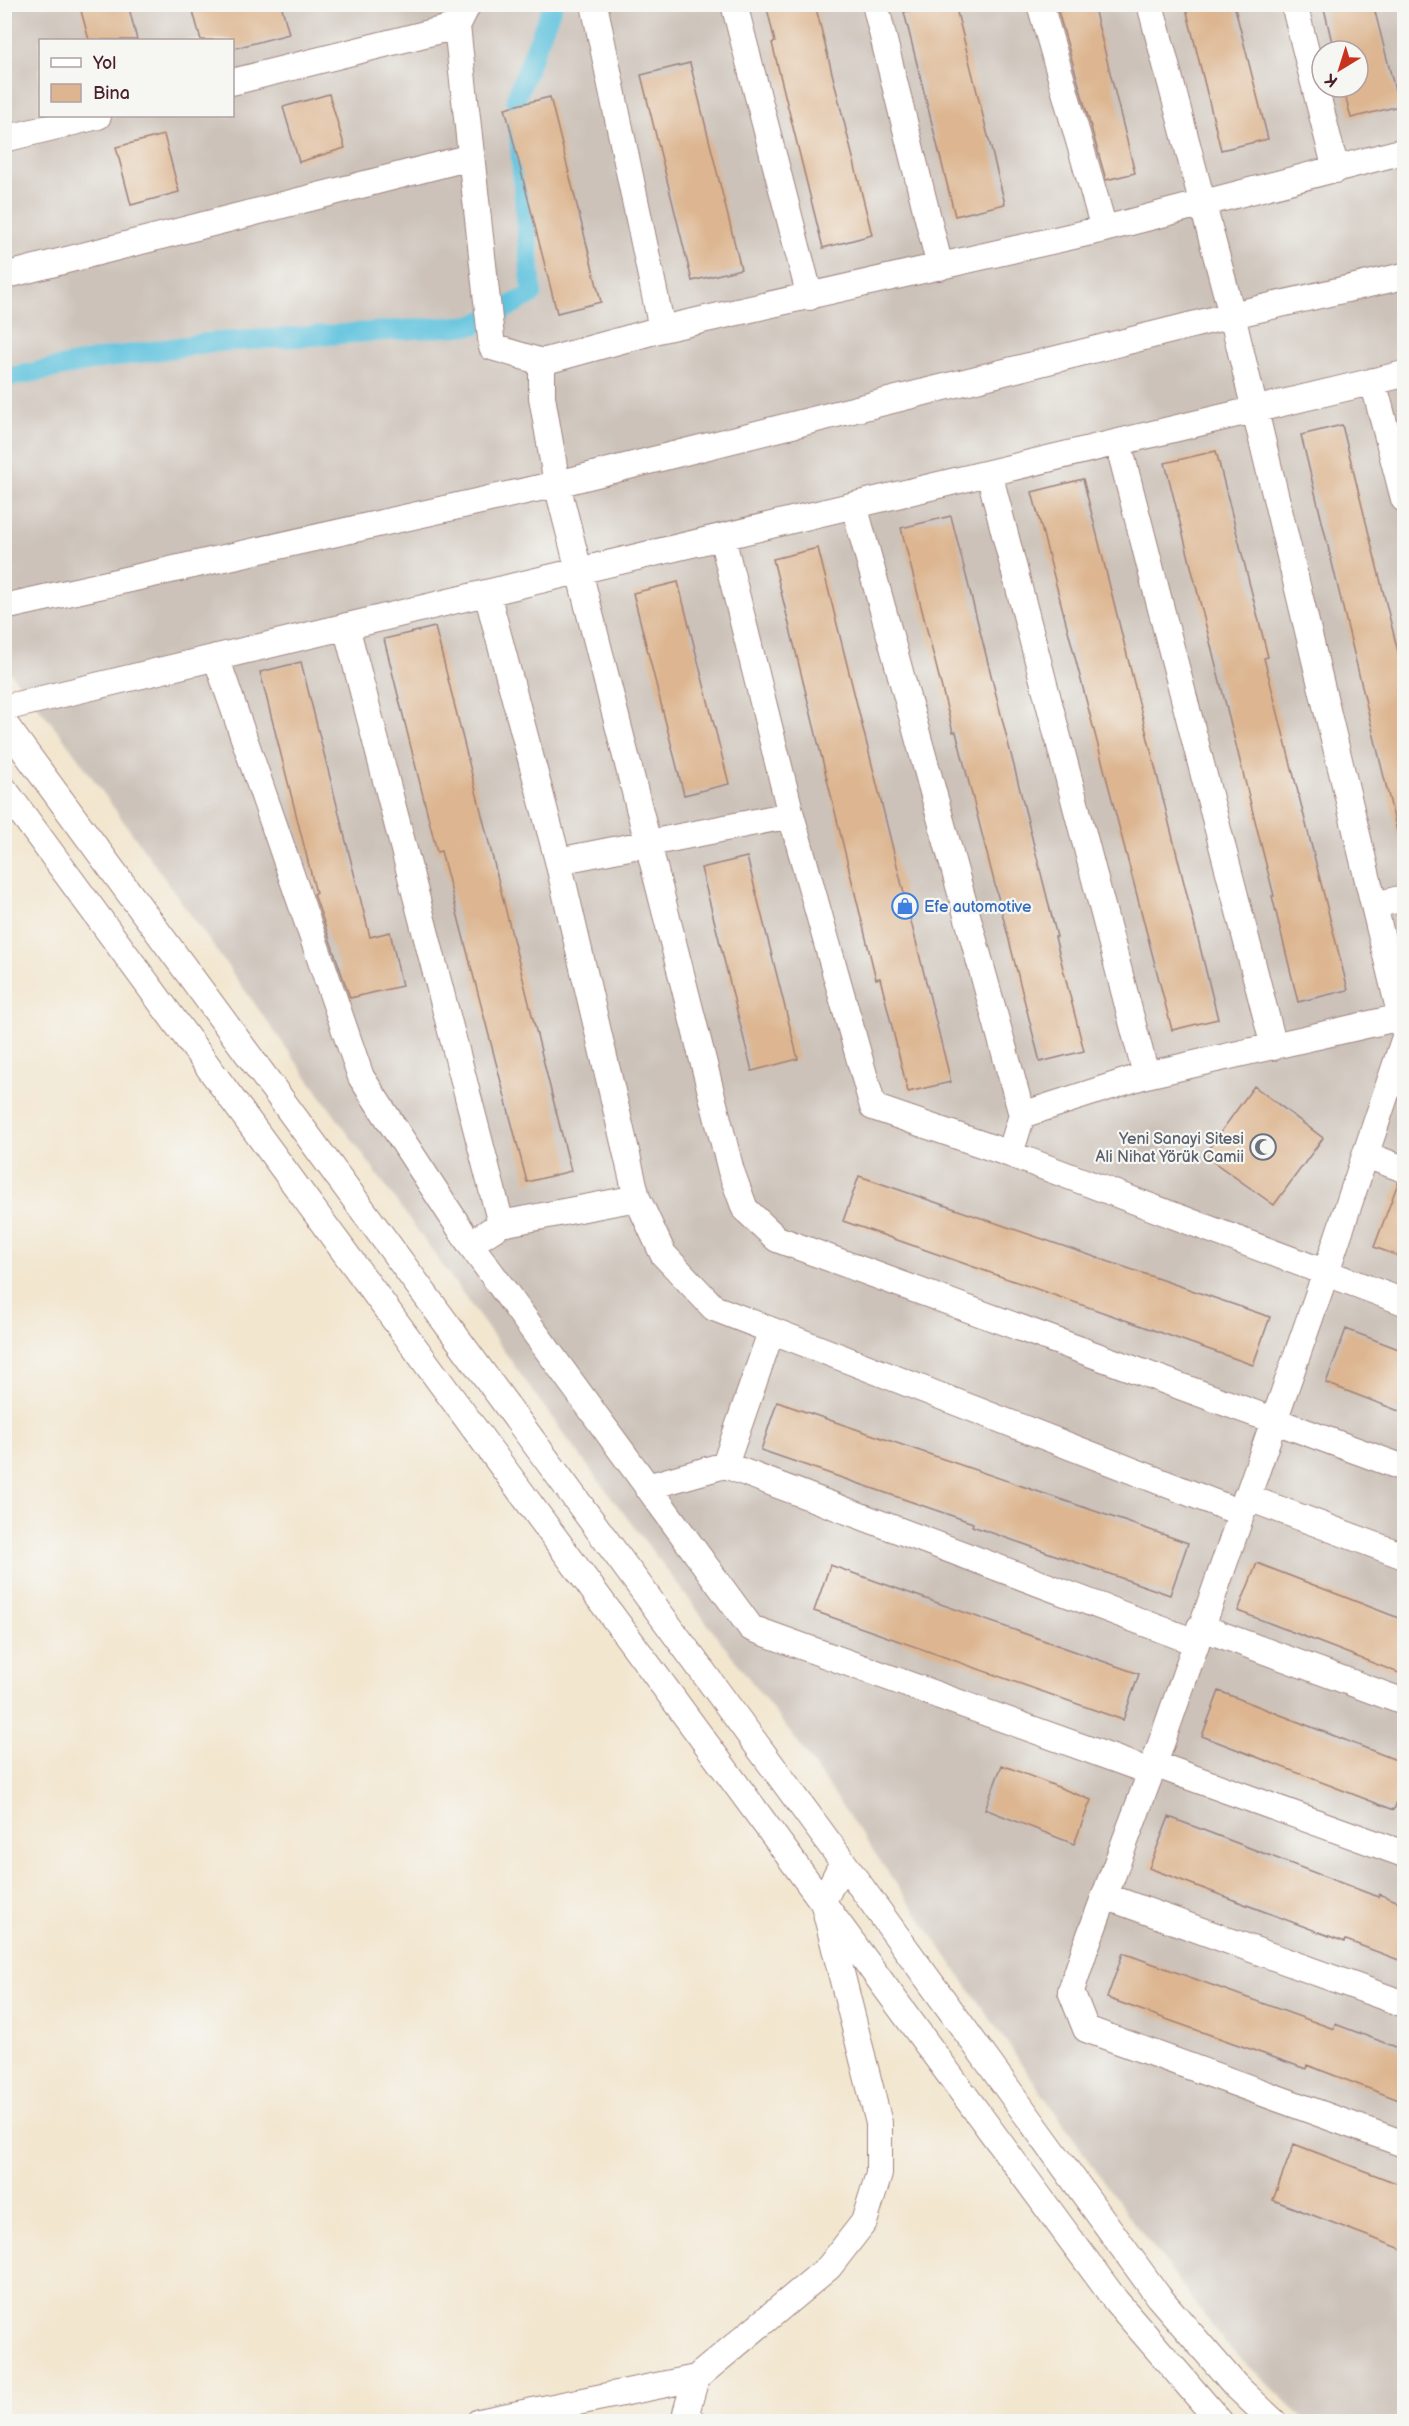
<svg xmlns="http://www.w3.org/2000/svg" width="1409" height="2426" font-family="'Balsamiq Sans',sans-serif">
<rect width="100%" height="100%" fill="#f6f6f2"/>
<filter id="ink" filterUnits="userSpaceOnUse"><feTurbulence type="fractalNoise" baseFrequency=".0167" numOctaves="2"/><feDisplacementMap in="SourceGraphic" scale="12" xChannelSelector="R" yChannelSelector="G"/><feConvolveMatrix kernelMatrix="1 2 1 2 8 2 1 2 1" color-interpolation-filters="sRGB"/></filter>
<filter id="wash" filterUnits="userSpaceOnUse"><feTurbulence type="fractalNoise" baseFrequency=".008" numOctaves="4" result="noise"/><feDisplacementMap in="SourceGraphic" scale="24" xChannelSelector="R" yChannelSelector="G"/><feGaussianBlur stdDeviation="1.35" result="paint"/><feColorMatrix in="noise" values="0 0 0 0 0 0 0 0 0 0 0 0 0 0 0 0 0 1.4 0 .05"/><feComposite in="paint" operator="in"/></filter>
<g filter="url(#wash)">
<rect width="100%" height="100%" fill="#f2e6cf"/>
<path fill="#ccc2b9" fill-rule="evenodd" d="M4 5H1404V2421H1306L1225 2343 1106 2185 798 1743 565 1436 63 737 5 666ZM40 40H232V116H40ZM1322 51H1358V87H1322Z"/>
<g fill="none" stroke-linecap="round" stroke-linejoin="round">
<path stroke="#60c3de" stroke-width="20" d="M4 378 106 358 206 343 475 325 532 294 516 98 553 4"/>
</g>
<g id="blocks">
<path fill="#ddb691" d="M89 4H128L137 40H89L80 7Z
M191 4H281L289 34 232 49V40H201Z
M766 4H815L872 235 823 248 772 43 775 42Z
M934 4H955L1005 204 955 216 904 12Z
M1056 4H1093L1135 173 1106 180Z
M1185 4H1234L1268 139 1221 150Z
M1323 4H1373L1399 106 1351 118 1343 87H1358V51H1334Z
M690 63 741 269 692 281 641 75Z
M329 94 345 148 299 162 283 107Z
M550 97 601 302 557 313 505 108Z
M164 135 179 192 131 205 116 147Z
M1342 425 1404 676V839H1399L1301 435Z
M1216 451 1268 657 1264 658 1348 990 1298 1002 1272 896H1274L1165 463Z
M1083 479 1218 1019 1172 1030 1032 492Z
M951 516 1057 937H1055L1084 1051 1040 1062 956 732H953L901 528Z
M818 548 951 1082 908 1092 880 978 876 979 773 559Z
M678 582 729 784 684 795 633 593Z
M435 627 571 1171 527 1182 441 851 437 852 384 639Z
M301 662 370 937 390 932 402 986 350 998 314 894 316 893 260 672Z
M747 857 798 1059 752 1071 701 868Z
M1254 1086 1323 1138 1274 1205 1204 1155Z
M859 1176 1270 1317 1253 1365 843 1221Z
M1398 1183 1404 1184V1258L1374 1247Z
M1346 1329 1404 1351V1413L1326 1383Z
M777 1402 1188 1543 1170 1595 972 1526 973 1523 761 1450Z
M1257 1563 1404 1620V1675L1238 1611Z
M830 1565 1139 1674 1123 1720 814 1611Z
M1219 1691 1404 1763V1782L1394 1810 1202 1736Z
M1002 1765 1091 1800 1074 1844 985 1809Z
M1169 1817 1378 1897 1379 1894 1404 1904V1962L1346 1940 1345 1942 1149 1868Z
M1123 1953 1334 2029 1335 2024 1404 2050V2102L1307 2065 1306 2069 1107 1998Z
M1294 2144 1404 2186V2250L1273 2200Z"/>
</g>
</g>
<g filter="url(#ink)">
<use href="#blocks" fill-opacity="0" stroke="#9e827d" stroke-width="1.5"/>
<g fill="none" stroke-linecap="round" stroke-linejoin="round">
<g stroke="#9e827d" stroke-width="28">
<path id="minor" d="M468 4 457 26 492 347 542 362 662 329 1104 229 1404 151
M594 4 662 329
M734 4 810 297
M875 4 940 267
M1040 4 1104 229
M1150 4 1232 315 1404 1030
M1294 4 1336 170
M232 82 457 26
M4 139 98 116
M4 276 471 157
M542 362V397L557 484 731 1171 745 1209 777 1239 1404 1468
M1373 381 1404 499
M1118 442 1274 1047
M989 473 1146 1075
M854 505 1022 1115
M722 537 791 815 873 1107 1010 1154 1404 1302
M487 593 558 861 637 1198 663 1254 714 1308 1241 1513
M4 607 557 484 1232 315 1404 276
M346 626 501 1224
M216 657 361 1077 470 1244 751 1628 1151 1772
M4 708 1404 374
M4 723 843 1862 1158 2296 1235 2385 1274 2422
M4 789 1116 2301 1220 2422
M558 861 791 815
M1375 905 1404 898
M1404 1040 1326 1272 1154 1764 1086 1946 1071 1991 1086 2029 1404 2144
M1010 1154 1022 1115 1146 1075 1401 1017
M1366 1155 1404 1169
M470 1244 501 1224 637 1198
M725 1465 771 1332
M647 1487 725 1465 1195 1642
M1246 1497 1404 1556
M1200 1627 1404 1702
M1154 1764 1404 1854
M1105 1896 1404 2004
M479 2422 696 2378 829 2267 864 2222 879 2174V2123L823 1901 843 1862
M693 2422 686 2413 696 2378"/>
</g>
<use href="#minor" stroke="#fff" stroke-width="26"/>
</g>
</g>
<defs>
<g id="shop-ring" transform="scale(1.35)"><circle r="9.5" fill="#f6f6f2" stroke="#3f7fe0" stroke-width="1.5"/><path d="M-5-2.5h2.3a2.7 3.5 0 0 1 5.4 0H5L5.5 6h-11ZM-1.5-2.5h3a1.5 2.3 0 0 0-3 0Z" fill="#3f7fe0"/></g>
<g id="mosque-ring" transform="scale(1.35)"><circle r="9.5" fill="#f6f6f2" stroke="#6b7280" stroke-width="1.5"/><path d="M3.5-4.9A6 6 0 1 0 3.5 4.9A5 5 0 1 1 3.5-4.9Z" fill="#6b7280"/></g>
</defs>
<g fill-rule="evenodd">
<use href="#shop-ring" x="905" y="906"/>
<use href="#mosque-ring" x="1263" y="1147"/>
</g>
<g text-anchor="middle" stroke-width="4.5" stroke-linejoin="round" paint-order="stroke">
<g font-size="16" fill="#366cbe" stroke="#f6f6f2" text-anchor="start">
<text x="924" y="912">Efe automotive</text>
</g>
<g font-size="16" fill="#5b616d" stroke="#f6f6f2" text-anchor="end">
<text x="1244" y="1144">Yeni Sanayi Sitesi<tspan x="1244" dy="18">Ali Nihat Yörük Camii</tspan></text>
</g>
</g>
<rect width="1409" height="2426" fill="none" stroke="#f6f6f2" stroke-width="24"/>
<rect x="39" y="39" width="195" height="78" fill="#f6f6f2" stroke="#b1a0a2" stroke-width="1.5"/>
<rect x="51" y="58" width="30" height="9" fill="#ffffff" stroke="#b1a0a2" stroke-width="1.5"/>
<text x="93" y="69" font-size="18" fill="#4a1f2b">Yol</text>
<rect x="51" y="84" width="30" height="18" fill="#ddb691" stroke="#b1a0a2" stroke-width="1.5"/>
<text x="93" y="99" font-size="18" fill="#4a1f2b">Bina</text>
<g transform="translate(1340 69) rotate(218)"><circle r="28" fill="#f6f6f2" stroke="#b1a0a2" stroke-width="1.5"/>
<path d="M0-4.5L10 22L0 15L-10 22Z" fill="#c8321e"/>
<text y="-9" font-size="16" font-weight="bold" text-anchor="middle" fill="#4a1f2b">K</text>
</g>
</svg>
